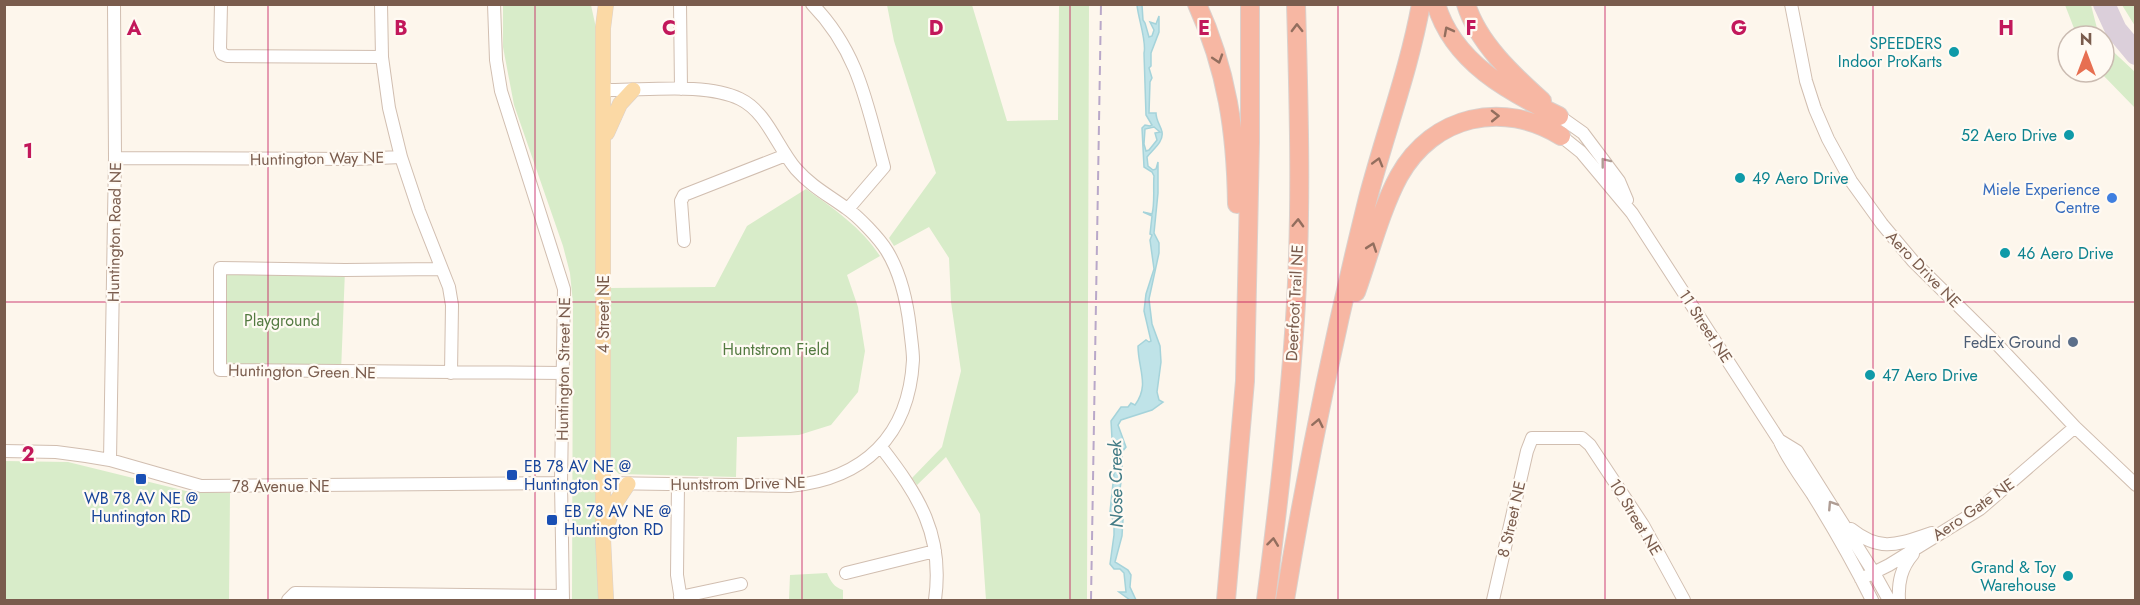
<svg xmlns="http://www.w3.org/2000/svg" width="2140" height="605" font-family="Jost,sans-serif">
<rect width="100%" height="100%" fill="#fdf6ec"/>
<path fill="#d8ecc9" d="M503 5H591L596 28 598 588 599 600H572L573 303 570 273 563 246 514 105 503 47Z
M887 5H972L1007 121 1058 120 1059 5H1089L1087 600H986L980 514 946 457 917 485 912 478 942 447 961 371 951 302 949 258 929 227 894 246 889 238 936 173 894 41Z
M2065 5H2091L2099 36H2077Z
M2122 5H2135V26Z
M2104 43 2135 72V108L2100 72H2104Z
M806 189C834 209 861 227 880 256L847 275 858 307 865 351 858 392 831 425 799 435 737 437 736 477 619 474 610 465V288L715 287 747 226Z
M220 268 345 270 341 372 220 370Z
M5 461 68 462 186 491 230 493 229 600H5Z
M827 573C831 582 834 587 843 590V600H789L790 575Z"/>
<path fill="#bfe3e8" stroke="#a5d3da" stroke-width="1.5" fill-rule="evenodd" d="M1137 5H1142L1143 20 1145 23 1149 37 1152 36 1154 30 1150 22 1156 24 1159 16V32L1151 53V66L1149 68 1152 78 1150 82 1149 113H1156C1156 121 1161 126 1162 132 1164 142 1152 150 1147 157L1148 166 1153 170 1156 169 1158 162V193L1154 233 1159 243V253L1149 299 1152 324 1160 346 1161 362 1157 392 1159 400 1163 402 1152 410 1121 420 1118 425 1126 447 1122 452V475L1118 503V512L1123 519 1122 536 1115 562 1128 570 1131 575 1130 587 1136 600H1130L1119 592H1126L1124 573 1120 569H1114L1110 564 1114 535V523L1110 512 1114 474 1111 421 1121 407H1128L1131 403 1135 405C1150 385 1138 369 1138 346L1146 340 1149 342 1151 341 1144 311 1146 294 1154 269 1150 240 1152 235 1150 234 1152 216 1143 212 1152 214C1155 204 1153 187 1154 176L1152 172 1144 167 1142 128 1145 125 1150 126 1152 125 1146 115 1144 53C1147 42 1138 18 1137 5ZM1154 127 1160 132 1155 133 1157 140 1149 150 1146 151 1144 144 1145 129Z"/>
<g fill="none" stroke-linecap="round" stroke-linejoin="round">
<path stroke="#dbcfda" stroke-width="22" d="M2104 4 2116 30 2136 54"/>
<g stroke="#d1beb0" stroke-width="14">
<path id="minor" d="M221 4 220 49 222 54 227 56 382 57
M381 4 382 57 389 108 401 157
M494 4 496 60 501 91 564 289 561 483 563 600
M680 4 681 89
M812 4C859 52 867 105 884 167L848 209
M1791 4 1806 81 1815 109 1828 139 1851 181 1882 224 1913 261 1995 342 2075 427 2136 485
M1559 116 1583 133 1619 181 1627 200
M1561 136 1581 152 1632 213 1779 440C1788 460 1801 477 1813 495 1834 529 1854 564 1872 600
M115 158 355 159 401 157 419 211 449 287 452 305 451 373
M684 241 681 201 684 195 786 155
M441 269 345 270 220 268V370L563 373
M1779 440 1797 451 1874 573 1889 600
M881 447C919 496 944 535 935 600
M4 451 56 452 86 456 110 460 201 486 561 483
M110 460 115 158 114 4
M604 483 790 486C864 479 909 436 913 360 913 350 911 339 910 328 907 302 901 274 887 251 879 238 858 216 846 208 828 195 811 186 796 169 777 147 767 112 740 99 705 82 643 91 604 90
M678 484 677 575 681 600
M1851 529C1881 553 1898 544 1932 533
M846 573 935 551
M1861 579 1889 565 1980 509 2075 427
M680 597 741 584
M288 600 295 593 563 596
M1493 600 1527 451 1532 438H1582L1590 445 1643 525 1684 600
M1899 600C1898 582 1901 568 1913 554"/>
</g>
<g stroke="#dad1cd" stroke-width="16">
<path id="major" d="M607 133 620 104 633 90
M607 525 614 505 628 484
M606 600 603 539V28L606 4"/>
</g>
<g stroke="#dad1cd" stroke-width="20">
<path id="highway" d="M1197 4C1227 70 1236 132 1237 204
M1436 4C1453 62 1509 92 1559 116
M1466 4C1478 43 1513 75 1542 101
M1356 292C1369 256 1381 209 1399 176 1433 115 1503 100 1561 136
M1226 600 1245 381 1250 142V4
M1266 600C1278 507 1289 413 1295 319 1302 214 1299 109 1296 4
M1285 600C1307 465 1335 331 1368 198 1385 133 1409 70 1421 4"/>
</g>
<use href="#minor" stroke="#fff" stroke-width="12"/>
<use href="#major" stroke="#fbd9a5" stroke-width="15"/>
<use href="#highway" stroke="#f7b7a3" stroke-width="18"/>
<path stroke="#b9a8c9" stroke-width="2" stroke-dasharray="9 6" stroke-linecap="butt" d="M1091 600 1101 4"/>
</g>
<defs><path id="oneway-chevron" d="M-2-3.5L2.5 0L-2 3.5" fill="none" stroke-width="1.6" stroke-linecap="round" stroke-linejoin="round" transform="scale(1.5)"/></defs>
<g stroke="#936e5e">
<use href="#oneway-chevron" transform="translate(1297 28) rotate(-91)"/>
<use href="#oneway-chevron" transform="translate(1448 31) rotate(-118)"/>
<use href="#oneway-chevron" transform="translate(1218 59) rotate(72)"/>
<use href="#oneway-chevron" transform="translate(1495 116) rotate(-1)"/>
<use href="#oneway-chevron" transform="translate(1378 162) rotate(-74)"/>
<use href="#oneway-chevron" transform="translate(1298 223) rotate(-88)"/>
<use href="#oneway-chevron" transform="translate(1372 247) rotate(-71)"/>
<use href="#oneway-chevron" transform="translate(1318 423) rotate(-78)"/>
<use href="#oneway-chevron" transform="translate(1273 542) rotate(-83)"/>
</g>
<g stroke="#af9d94">
<use href="#oneway-chevron" transform="translate(1605 162) rotate(-128)"/>
<use href="#oneway-chevron" transform="translate(1832 505) rotate(-123)"/>
</g>
<path fill="none" stroke="#c2185b" stroke-width="1.5" stroke-opacity="0.55" d="M268 4V600M535 4V600M802 4V600M1070 4V600M1338 4V600M1605 4V600M1873 4V600M4 302H2136"/>
<g fill="#0f9aa8" stroke="#fffaf3" stroke-width="2">
<circle cx="1954" cy="52" r="6"/>
<circle cx="2069" cy="135" r="6"/>
<circle cx="1740" cy="178" r="6"/>
<circle cx="2005" cy="253" r="6"/>
<circle cx="1870" cy="375" r="6"/>
<circle cx="2068" cy="576" r="6"/>
</g>
<circle fill="#3f7fe0" stroke="#fffaf3" stroke-width="2" cx="2112" cy="198" r="6"/>
<circle fill="#5c6f8a" stroke="#fffaf3" stroke-width="2" cx="2073" cy="342" r="6"/>
<g fill="#1a4fb4" stroke="#fffaf3" stroke-width="2">
<rect x="506" y="469" width="12" height="12" rx="3"/>
<rect x="135" y="473" width="12" height="12" rx="3"/>
<rect x="546" y="514" width="12" height="12" rx="3"/>
</g>
<g text-anchor="middle" stroke-width="4.5" stroke-linejoin="round" paint-order="stroke">
<g font-size="16" fill="#0d838f" stroke="#fffaf3" text-anchor="end">
<text x="1942" y="49">SPEEDERS<tspan x="1942" dy="18">Indoor ProKarts</tspan></text>
<text x="2057" y="141">52 Aero Drive</text>
<text x="1752" y="184" text-anchor="start">49 Aero Drive</text>
<text x="2017" y="259" text-anchor="start">46 Aero Drive</text>
<text x="1882" y="381" text-anchor="start">47 Aero Drive</text>
<text x="2056" y="573">Grand &amp; Toy<tspan x="2056" dy="18">Warehouse</tspan></text>
</g>
<g font-size="16" fill="#7a5c4d" stroke="#fffaf3">
<text transform="translate(317 158) rotate(-1)" y="6">Huntington Way NE</text>
<text transform="translate(114 232) rotate(-89)" y="6">Huntington Road NE</text>
<text transform="translate(1924 269) rotate(46)" y="6">Aero Drive NE</text>
<text transform="translate(1294 303) rotate(-87)" y="6">Deerfoot Trail NE</text>
<text transform="translate(603 314) rotate(-90)" y="6">4 Street NE</text>
<text transform="translate(1706 326) rotate(57)" y="6">11 Street NE</text>
<text transform="translate(563 369) rotate(-89)" y="6">Huntington Street NE</text>
<text transform="translate(302 371) rotate(1)" y="6">Huntington Green NE</text>
<text transform="translate(738 483) rotate(-1)" y="6">Huntstrom Drive NE</text>
<text x="281" y="492">78 Avenue NE</text>
<text transform="translate(1973 509) rotate(-35)" y="6">Aero Gate NE</text>
<text transform="translate(1636 517) rotate(59)" y="6">10 Street NE</text>
<text transform="translate(1511 519) rotate(-77)" y="6">8 Street NE</text>
</g>
<g font-size="16" fill="#366cbe" stroke="#fffaf3" text-anchor="end">
<text x="2100" y="195">Miele Experience<tspan x="2100" dy="18">Centre</tspan></text>
</g>
<g font-size="16" fill="#537a41" stroke="#fffaf3">
<text x="282" y="326">Playground</text>
<text x="776" y="355">Huntstrom Field</text>
</g>
<g font-size="16" fill="#4e5e75" stroke="#fffaf3" text-anchor="end">
<text x="2061" y="348">FedEx Ground</text>
</g>
<g font-size="16" fill="#164399" stroke="#fffaf3" text-anchor="start">
<text x="524" y="472">EB 78 AV NE @<tspan x="524" dy="18">Huntington ST</tspan></text>
<text x="141" y="504" text-anchor="middle">WB 78 AV NE @<tspan x="141" dy="18">Huntington RD</tspan></text>
<text x="564" y="517">EB 78 AV NE @<tspan x="564" dy="18">Huntington RD</tspan></text>
</g>
<g font-size="18" font-style="italic" fill="#437c86" stroke="#fffaf3">
<text transform="translate(1116 484) rotate(-91)" y="6">Nose Creek</text>
</g>
</g>
<g font-size="20" text-anchor="middle" font-weight="bold" fill="#c2185b" stroke="#fffaf3" stroke-width="4.5" stroke-linejoin="round" paint-order="stroke">
<text x="134" y="35">A</text>
<text x="401" y="35">B</text>
<text x="669" y="35">C</text>
<text x="936" y="35">D</text>
<text x="1204" y="35">E</text>
<text x="1471" y="35">F</text>
<text x="1739" y="35">G</text>
<text x="2006" y="35">H</text>
<text x="28" y="158">1</text>
<text x="28" y="461">2</text>
</g>
<rect width="2140" height="605" fill="none" stroke="#7a5c4d" stroke-width="12"/>
<g transform="translate(2086 54)"><circle r="28" fill="#fffaf3" stroke="#cabbb1" stroke-width="1.5"/>
<path d="M0-4.5L10 22L0 15L-10 22Z" fill="#e76f51"/>
<text y="-9" font-size="16" font-weight="bold" text-anchor="middle" fill="#7a5c4d">N</text>
</g>
</svg>
